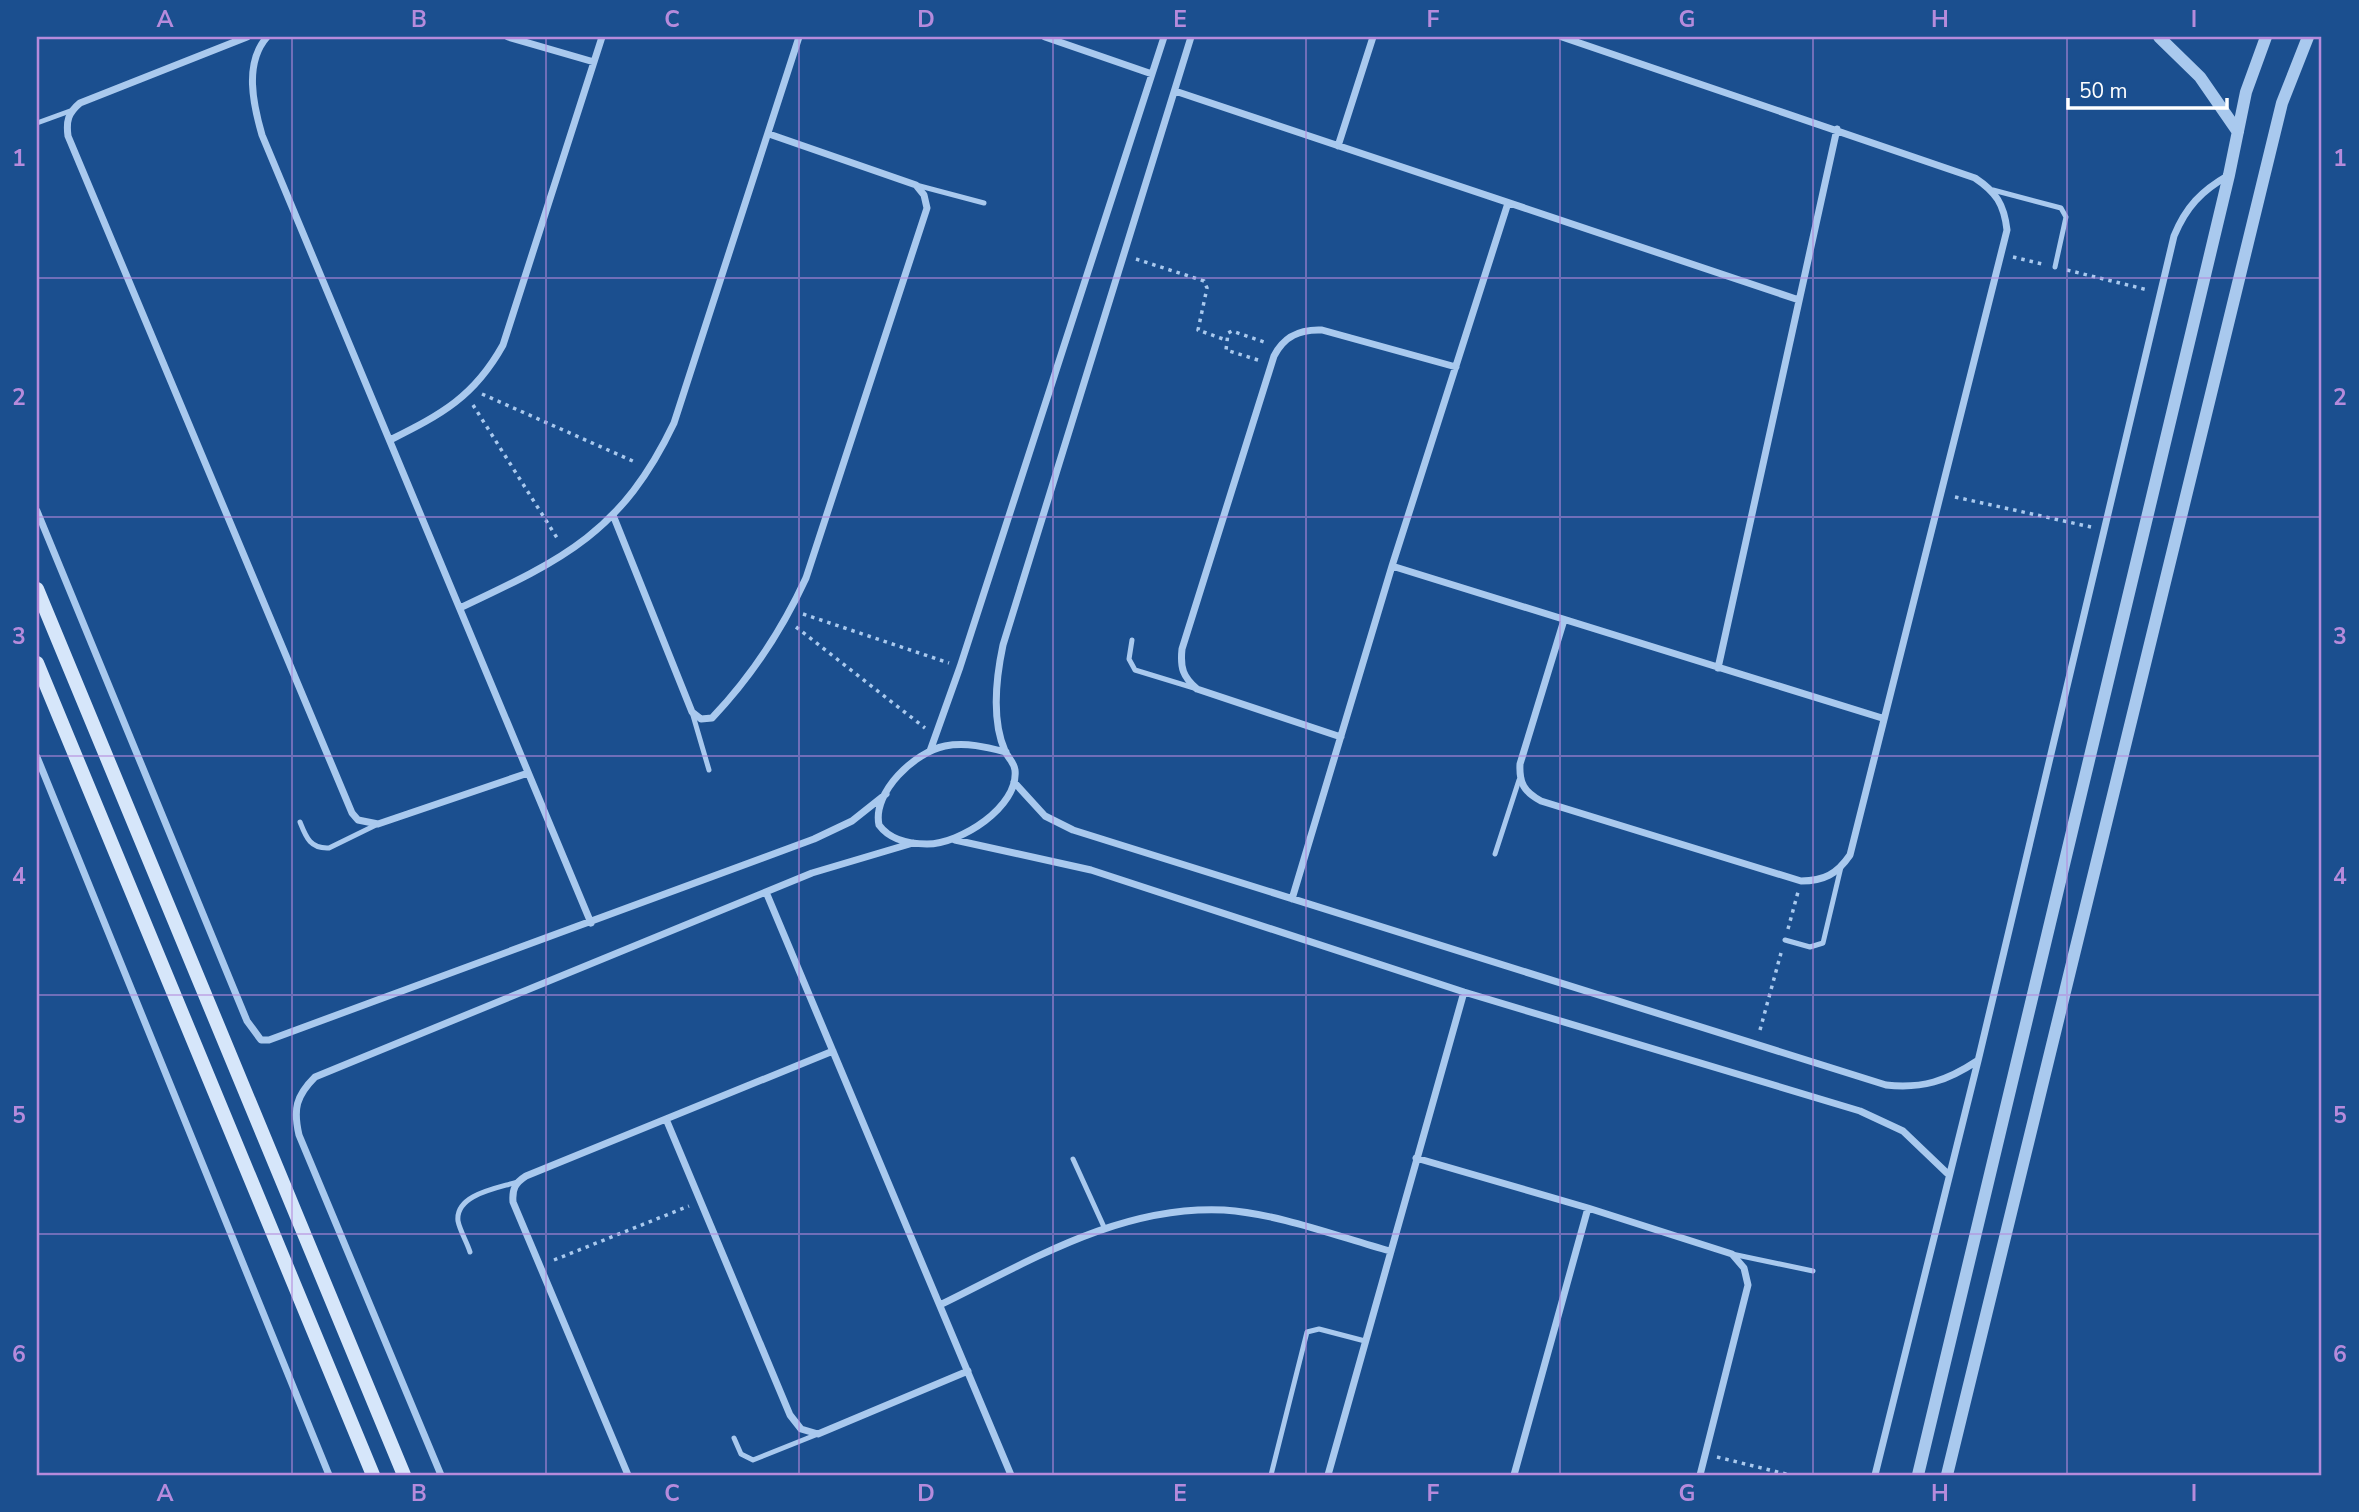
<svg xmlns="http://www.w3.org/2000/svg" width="2359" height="1512" font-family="'Nunito Sans',sans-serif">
<rect width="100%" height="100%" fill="#1b4f8f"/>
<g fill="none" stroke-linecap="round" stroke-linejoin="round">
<path stroke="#a9c9ee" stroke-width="3.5" stroke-dasharray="3.5 5" stroke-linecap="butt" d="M2013 257 2042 264
M1136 259 1204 281 1207 288 1198 330 1226 340
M2067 270 2148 290
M1258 360 1226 350 1228 333 1232 331 1267 343
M482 394 635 462
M473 405 559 541
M1955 497 2091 527
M803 614 949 663
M796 627 925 728
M1788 929 1798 892
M1760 1030 1781 953
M554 1260 689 1206
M1717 1457 1790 1475"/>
<path stroke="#a9c9ee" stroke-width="5" d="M37 123 70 111
M916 185 984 203
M1993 190 2061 208 2066 217 2055 267
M1132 640 1129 659 1135 670 1194 688
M692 712 709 770
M300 822C306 837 310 849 329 848L378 824
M1495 854 1519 780
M1785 940 1810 947 1823 943 1841 867
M1073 1159 1104 1227
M470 1252C467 1242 460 1231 458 1221 455 1194 499 1188 517 1182
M1732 1254 1813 1271
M734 1438 741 1454 753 1460 818 1434
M1271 1475 1307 1332 1319 1329 1365 1341"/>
<path stroke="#a9c9ee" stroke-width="7" d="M247 37 80 103C68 113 66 121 68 136L352 813 358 820 378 824 528 773
M267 37C244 63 253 104 262 135L591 923
M508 37 594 62
M1045 37 1152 74
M1562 37 1975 178C1996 192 2004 204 2007 230L1850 855C1837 874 1824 881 1801 881L1541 801C1524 792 1519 783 1520 764L1564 620
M1175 91 1799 300
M1338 146 1373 37
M390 440C442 414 474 397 503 345L602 37
M37 511 247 1021 261 1040H269L814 839 852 821 886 794
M613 515 692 712 701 719 712 718C752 676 782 630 806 578L927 208 924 195 916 185 769 134
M1392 566 1882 718
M460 608C564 559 622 532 674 423L799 37
M1718 668 1837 129
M1341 737 1197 689C1183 677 1180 668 1182 649L1274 356C1284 336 1300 329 1322 330L1456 367
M930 751 960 667 1164 37
M1006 752C986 747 966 742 945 746 915 752 872 792 879 825 890 840 910 844 927 844 960 844 1019 807 1015 770 1014 762 1008 758 1005 751 991 719 996 678 1003 645L1191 37
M37 757 329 1475
M1014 782 1045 816 1073 830 1886 1085C1922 1089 1947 1081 1977 1061
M955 840 1091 870 1464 992 1860 1111 1903 1131 1949 1175
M766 892 1011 1475
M1292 899 1392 566 1508 203
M666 1119 790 1415 801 1429 818 1434 968 1371
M1416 1158 1588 1208 1732 1254 1744 1268 1748 1285 1700 1475
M940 1305C1030 1261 1120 1205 1224 1210 1280 1214 1336 1236 1390 1251
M441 1475 299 1135C293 1109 296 1096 315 1077L812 873 913 843
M628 1475 513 1202C512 1189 515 1183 526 1176L833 1051
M1328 1475 1464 992
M1514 1475 1588 1208
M1875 1475 1978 1061 2174 236C2186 207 2201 191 2229 175"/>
<path stroke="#a9c9ee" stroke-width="12" d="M2159 37 2200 77 2238 132
M1918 1475 2229 175 2246 92 2266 37
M1947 1475 2282 103 2308 37"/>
<path stroke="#d6e6fa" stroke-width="14" d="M37 589 404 1475
M37 663 373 1475"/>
</g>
<path fill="none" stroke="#b68bdc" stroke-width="2" stroke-opacity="0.55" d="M292 37V1475M546 37V1475M799 37V1475M1053 37V1475M1306 37V1475M1560 37V1475M1813 37V1475M2067 37V1475M37 278H2322M37 517H2322M37 756H2322M37 995H2322M37 1234H2322"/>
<rect width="2359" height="1512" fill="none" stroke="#1b4f8f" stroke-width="77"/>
<path d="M2068 98v10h159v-10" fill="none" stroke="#ffffff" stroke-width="3.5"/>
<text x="2079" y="98" font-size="21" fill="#ffffff" stroke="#1b4f8f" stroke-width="5" paint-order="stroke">50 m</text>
<rect x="38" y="38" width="2282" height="1436" fill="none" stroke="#b68bdc" stroke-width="2.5"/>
<g font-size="23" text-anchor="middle" font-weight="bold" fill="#b68bdc">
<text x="165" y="27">A</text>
<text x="419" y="27">B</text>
<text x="672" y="27">C</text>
<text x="926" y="27">D</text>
<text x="1180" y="27">E</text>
<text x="1433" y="27">F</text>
<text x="1687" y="27">G</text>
<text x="1940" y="27">H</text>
<text x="2194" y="27">I</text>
<text x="19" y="166">1</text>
<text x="2340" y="166">1</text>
<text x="19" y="405">2</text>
<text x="2340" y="405">2</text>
<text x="19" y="644">3</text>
<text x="2340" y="644">3</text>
<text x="19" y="884">4</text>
<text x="2340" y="884">4</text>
<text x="19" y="1123">5</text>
<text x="2340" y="1123">5</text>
<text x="19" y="1362">6</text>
<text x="2340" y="1362">6</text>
<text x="165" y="1501">A</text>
<text x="419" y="1501">B</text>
<text x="672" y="1501">C</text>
<text x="926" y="1501">D</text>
<text x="1180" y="1501">E</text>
<text x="1433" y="1501">F</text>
<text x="1687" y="1501">G</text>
<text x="1940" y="1501">H</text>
<text x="2194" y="1501">I</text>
</g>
</svg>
